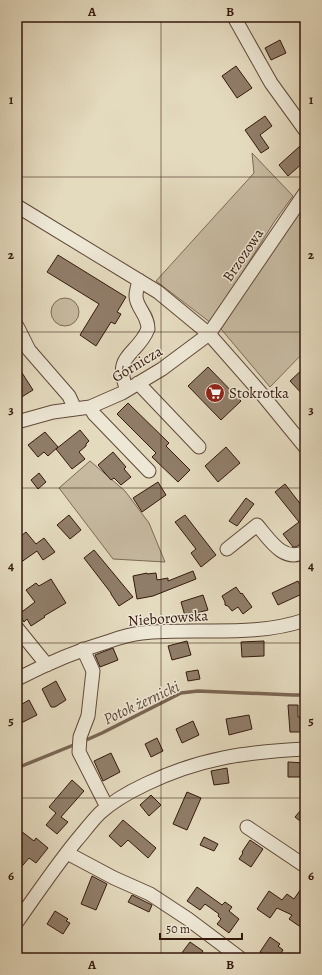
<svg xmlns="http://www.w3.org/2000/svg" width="322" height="975" font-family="Alegreya,serif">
<rect width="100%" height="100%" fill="#e4dabe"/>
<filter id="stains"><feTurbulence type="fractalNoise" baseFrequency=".005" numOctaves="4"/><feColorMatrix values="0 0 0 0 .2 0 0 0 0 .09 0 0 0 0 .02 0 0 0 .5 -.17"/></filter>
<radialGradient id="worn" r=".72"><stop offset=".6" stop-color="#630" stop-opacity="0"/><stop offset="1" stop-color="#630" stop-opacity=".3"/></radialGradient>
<path fill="#c6b9a0" stroke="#7e6956" d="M252 153 293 196 274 222 211 323 156 281 254 173Z
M300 208 305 213V351L270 387 221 329Z
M51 312a14 14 0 1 1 28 0a14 14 0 1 1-28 0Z
M90 461 125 491 149 523 165 562 113 559 59 488Z"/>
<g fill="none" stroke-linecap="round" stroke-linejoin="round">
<path stroke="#7a6553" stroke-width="3.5" d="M84 741 102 733 181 693 198 691 293 695H305
M17 768 76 744"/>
</g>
<path fill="#907d69" stroke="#35190d" d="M280 40 286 53 271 60 265 48Z
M236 66 252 88 237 98 222 76Z
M265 116 272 126 260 135 269 148 261 153 245 130Z
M300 146 305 151V161L288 176 279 165Z
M58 255 126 297 117 312 121 314 115 324 111 322 96 346 80 335 99 304 47 272Z
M17 365 33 390 20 398 17 392Z
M208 367 241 401 221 420 188 386Z
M305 367V397L290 381Z
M128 403 169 443 166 446 190 470 178 482 152 457 156 453 117 414Z
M80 430 89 441 86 444V446L79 452 85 459 72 469 56 449Z
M45 432 58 447 48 456 44 452 38 457 28 445Z
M226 447 240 463 218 482 205 466Z
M113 452 126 467 124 469 131 477 121 485 114 478 111 480 98 465Z
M39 473 46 482 38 489 31 480Z
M158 482 166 495 142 512 133 498Z
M285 484 305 510V541L296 547H293L283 534 299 522 275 492Z
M246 498 254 504 237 526 229 521Z
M69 515 81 530 70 539 57 525Z
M185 515 216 555 201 567 191 553 196 549 175 522Z
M26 532 36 544 44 538 55 552 43 560 37 551 17 565V539Z
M94 550 133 597 119 606 111 594V593L84 558Z
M193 571 196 579 153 596 137 599 133 576 147 573V574L156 573 157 580 168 578V581Z
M51 579 66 603 44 616 45 617 31 626 27 619 24 622 19 614 35 602 26 590 36 583 39 586Z
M298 581 304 593 278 605 272 593Z
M236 587 241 594 242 593 252 607 243 614 238 607 232 611 228 606 225 605V602L222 596Z
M203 595 208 610 185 616 181 602Z
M187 641 191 655 172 660 168 646Z
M264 641V656L242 657 241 642Z
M113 648 118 660 100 667 95 655Z
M198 670 200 679 188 681 186 672Z
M56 681 66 700 55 707H51L42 689Z
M29 700 37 715 21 723 20 721 17 723V707Z
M288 705H298V717H305V732H290Z
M249 715 252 729 229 735 226 719Z
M193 721 199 735 182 743 176 729Z
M157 738 163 751 151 757 145 744Z
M111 753 120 772 103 781 94 761Z
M288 762 305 763V777H288Z
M227 768 229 783 214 785 211 771Z
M72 780 84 791 61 817 68 822 57 834 46 825 56 813 49 807Z
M187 792 201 798 187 830 173 824Z
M151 795 161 805 149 816 140 805Z
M305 805V825L295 817Z
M123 820 156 848 148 858 128 840 121 847 109 836Z
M17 828 34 841 36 838 48 848 36 863 29 858 17 872Z
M204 837 218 844 214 851 200 845Z
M250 840 263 849 251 867 239 859 243 853 242 852Z
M92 876 107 884 96 910 81 904Z
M305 883V930L289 919 292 915 277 908 270 918 257 909 269 891 282 900 287 894 294 899Z
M197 887 222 905 225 902 232 907 229 911 239 919 229 933 217 924 221 919 218 916 219 914 205 904 200 910 187 901Z
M132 895 152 905 149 912 128 902Z
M55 911 68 919 66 921 70 923 63 934 47 924Z
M270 937 280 944 278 946 283 950 278 958H269L260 952Z
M190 942 203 951 198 958H178Z"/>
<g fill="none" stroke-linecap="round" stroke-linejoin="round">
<g stroke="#614939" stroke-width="15">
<path id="minor" d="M234 17 271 83 305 130
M17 206 158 292 209 334 260 392 305 447
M17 326 29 350 69 396 75 409
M138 383 199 447
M127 390C112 354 137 356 148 329 148 314 136 308 136 296 136 291 138 285 139 280
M90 407 94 414 149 471
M17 422 53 412 90 407 122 393 162 369 209 334 305 193
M227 549 257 525C270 540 283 563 305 552
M17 628 47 665
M83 649 93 671 88 716 80 737 79 752 107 807
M17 679C46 664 76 651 107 642 118 638 130 634 142 633 196 627 253 638 305 620
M247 827 305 866
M67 853 114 878 150 894 188 919 240 958
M17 922C36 895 55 867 76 841 84 832 91 822 100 813 113 801 129 792 146 784 200 758 246 752 305 749"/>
</g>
<path stroke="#35190d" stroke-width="2" stroke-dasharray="1 2" stroke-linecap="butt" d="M17 957 20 953 28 958"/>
<use href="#minor" stroke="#ede7d5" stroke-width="13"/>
</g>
<path fill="none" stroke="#35190d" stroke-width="1" stroke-opacity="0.55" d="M161 17V958M17 177H305M17 332H305M17 488H305M17 643H305M17 798H305"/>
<defs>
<g id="supermarket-disc" transform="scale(1)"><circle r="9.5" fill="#8f2418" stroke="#ede7d5"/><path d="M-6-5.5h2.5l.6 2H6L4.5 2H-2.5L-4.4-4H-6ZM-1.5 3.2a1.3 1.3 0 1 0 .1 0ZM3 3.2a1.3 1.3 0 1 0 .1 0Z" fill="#fff"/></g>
</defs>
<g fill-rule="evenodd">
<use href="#supermarket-disc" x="215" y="393"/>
</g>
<g text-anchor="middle" stroke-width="3" stroke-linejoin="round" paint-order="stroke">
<g font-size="15" fill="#35190d" stroke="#ede7d5">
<text transform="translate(243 255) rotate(-56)" y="5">Brzozowa</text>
<text transform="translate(137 364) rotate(-31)" y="5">Górnicza</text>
<text transform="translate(168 618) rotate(-4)" y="5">Nieborowska</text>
</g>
<g font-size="15" fill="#35190d" stroke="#ede7d5" text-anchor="start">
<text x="229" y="398">Stokrotka</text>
</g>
<g font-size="16" font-style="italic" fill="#5d4536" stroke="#ede7d5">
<text transform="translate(141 702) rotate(-25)" y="6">Potok żernicki</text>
</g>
</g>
<rect width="322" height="975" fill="none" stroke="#e4dabe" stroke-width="44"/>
<path d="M160 933v6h82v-6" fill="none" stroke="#35190d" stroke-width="2"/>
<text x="166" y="933" font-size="12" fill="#35190d" stroke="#ede7d5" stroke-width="3" paint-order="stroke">50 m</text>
<rect x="22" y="22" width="278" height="931" fill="none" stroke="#35190d" stroke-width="1.5"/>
<g font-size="13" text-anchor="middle" font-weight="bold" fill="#35190d">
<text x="92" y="16">A</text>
<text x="230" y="16">B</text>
<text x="11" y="104">1</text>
<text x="311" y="104">1</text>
<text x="11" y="259">2</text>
<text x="311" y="259">2</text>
<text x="11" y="414">3</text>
<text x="311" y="414">3</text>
<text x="11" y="570">4</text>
<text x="311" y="570">4</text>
<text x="11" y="725">5</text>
<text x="311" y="725">5</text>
<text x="11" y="880">6</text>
<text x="311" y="880">6</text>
<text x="92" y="969">A</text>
<text x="230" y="969">B</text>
</g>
<rect width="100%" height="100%" filter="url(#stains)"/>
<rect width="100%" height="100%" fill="url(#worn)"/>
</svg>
